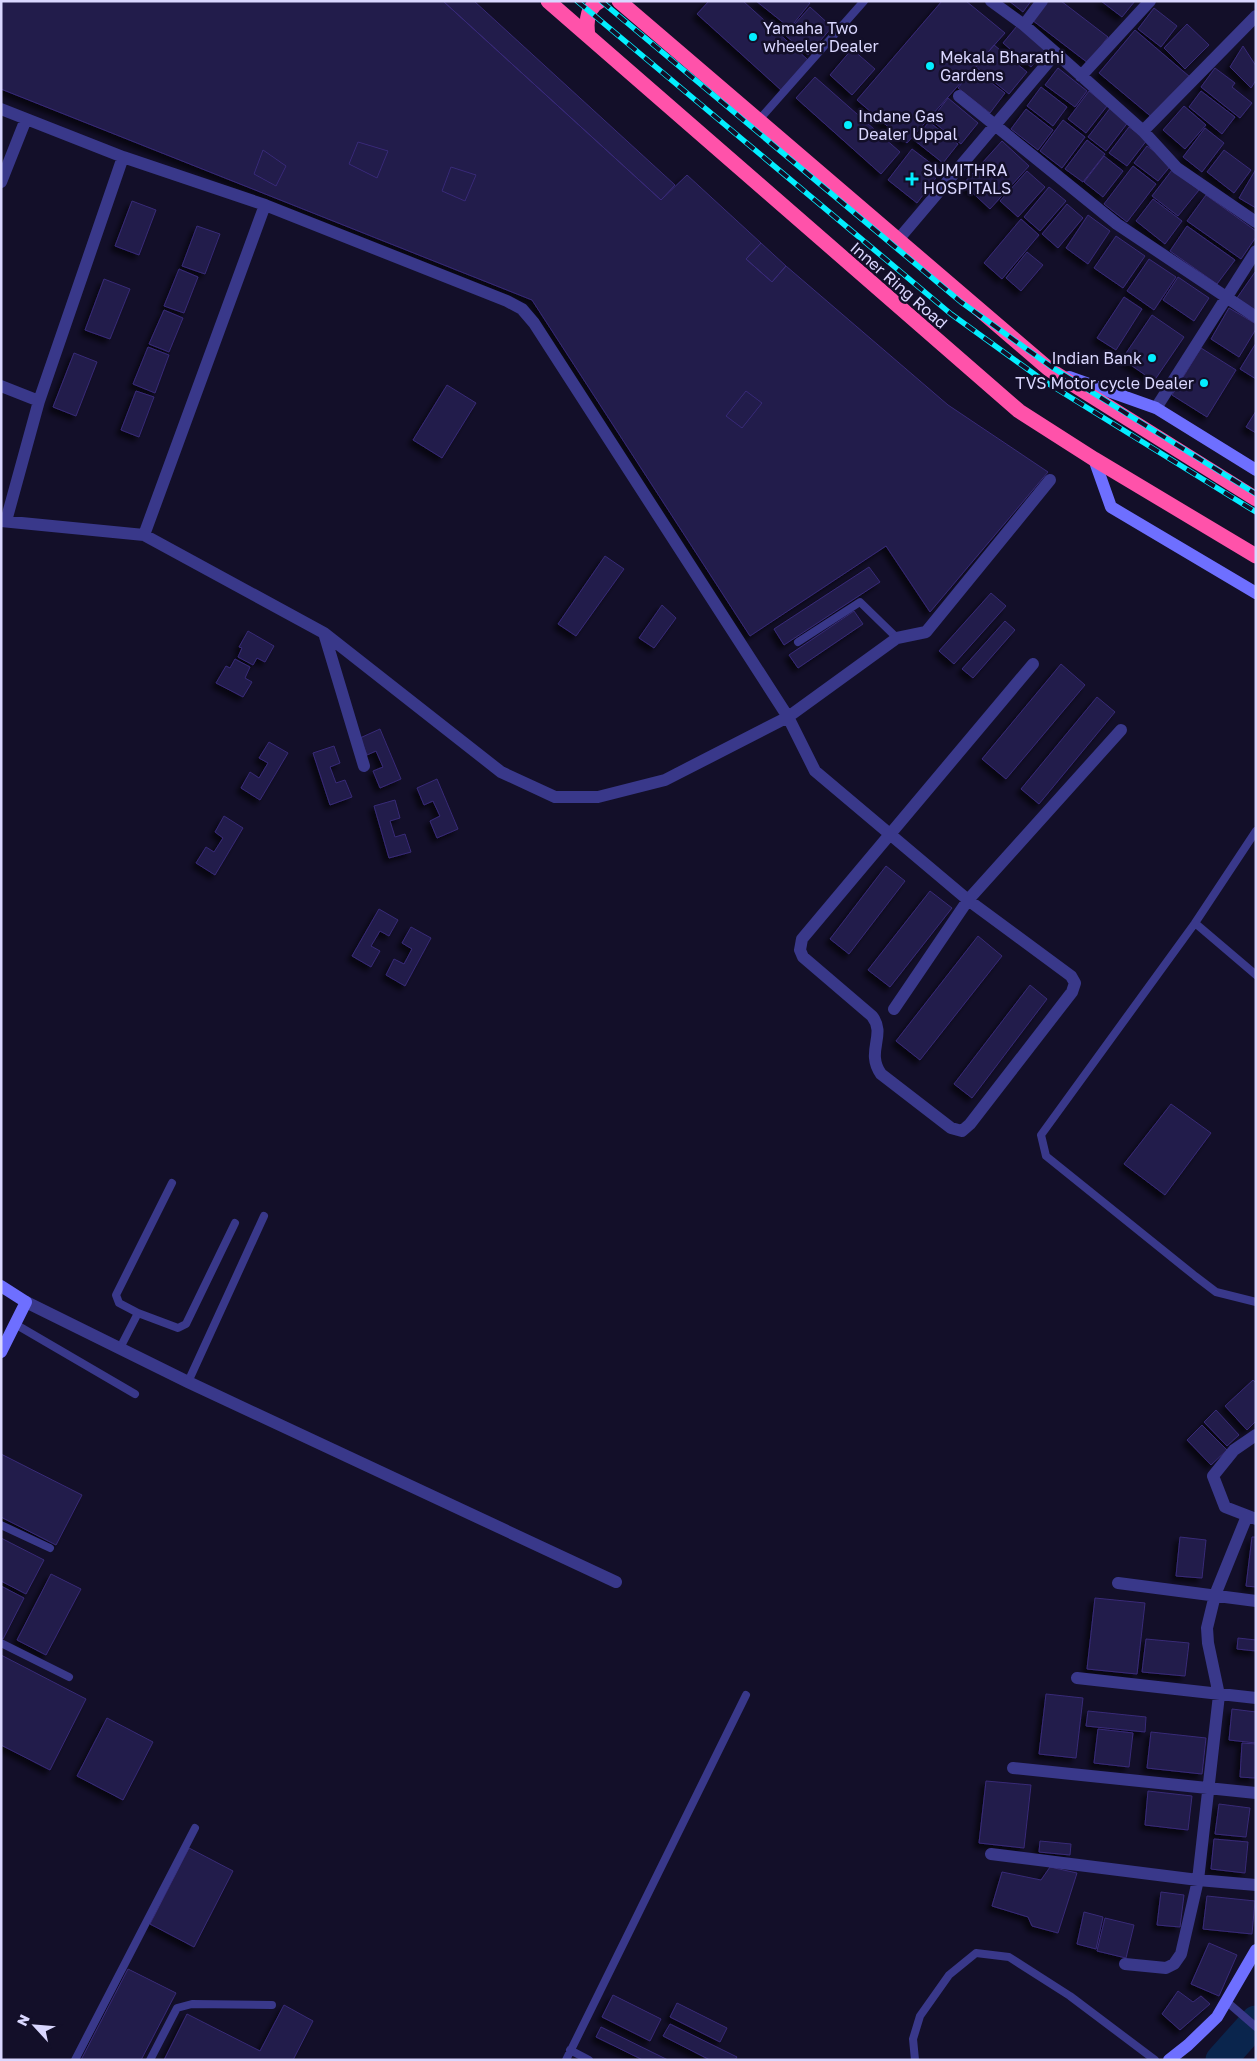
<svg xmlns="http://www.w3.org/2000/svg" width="1257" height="2061" font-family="'Golos Text',sans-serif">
<defs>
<filter id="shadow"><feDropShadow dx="-4.5" dy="4.5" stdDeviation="2.5" flood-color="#0009"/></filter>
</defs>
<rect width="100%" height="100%" fill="#130f29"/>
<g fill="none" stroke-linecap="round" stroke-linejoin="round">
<path stroke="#0a254d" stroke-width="31" d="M1221 2060 1256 2021"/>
</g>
<path fill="#221a4b" stroke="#382b77" filter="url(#shadow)" d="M1 1H443L661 200 687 175 761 243 746 259 772 282 786 266 948 405 1048 472 930 612 886 546 750 636 532 300 1 89Z
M443 1H474L675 185 661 200Z
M709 1H743L808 60 781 90 697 14Z
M756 1H807L810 3 790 28Z
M942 1H966L1005 33 907 143 857 100Z
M1009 1H1031L1023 12Z
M1047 1H1061L1108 37 1088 63 1032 20Z
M1101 1H1135L1122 17Z
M810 7 832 27 808 55 785 35Z
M1154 8 1177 26 1161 47 1138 29Z
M1187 24 1209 45 1185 69 1164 48Z
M1017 26 1046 50 1031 67 1003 43Z
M1135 30 1190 77 1154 119 1099 73Z
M994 45 1027 72 1009 94 976 67Z
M1243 46 1256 66V80L1251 88 1230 67Z
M852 49 875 69 852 95 830 75Z
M1058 68 1087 91 1075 107 1045 85Z
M1215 68 1235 83 1232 87 1252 103 1240 118 1201 87Z
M973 69 1005 93 990 113 958 88Z
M815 77 900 152 881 174 796 98Z
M1041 87 1067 107 1053 126 1027 106Z
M1089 91 1107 106 1086 133 1068 119Z
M1201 91 1235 117 1222 134 1189 107Z
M948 98 978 123 961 144 931 120Z
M1184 106 1206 125 1185 149 1163 130Z
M1111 107 1129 121 1106 151 1088 137Z
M1026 109 1053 130 1038 150 1011 129Z
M1063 120 1085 137 1062 168 1040 151Z
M929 122 958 144 943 163 914 140Z
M1129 127 1147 140 1127 166 1109 153Z
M1205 128 1224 143 1202 172 1183 157Z
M1087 140 1105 154 1083 182 1065 169Z
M1002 141 1029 166 990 209 963 184Z
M358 142 388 151 377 178 349 164Z
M1147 146 1172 164 1158 181 1134 163Z
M912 149 941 171 917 203 888 180Z
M263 150 286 166 276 186 254 174Z
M1224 150 1251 170 1234 193 1207 172Z
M1104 156 1123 171 1103 197 1084 182Z
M1133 166 1156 184 1127 222 1104 204Z
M451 167 476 175 465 201 442 191Z
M1256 169V208L1239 198Z
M1172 170 1199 190 1178 216 1152 196Z
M1027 171 1045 187 1018 217 1000 201Z
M1049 187 1066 201 1040 231 1024 217Z
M1206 195 1256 231V237L1241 259 1187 221Z
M1153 199 1182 221 1165 244 1136 221Z
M132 201 156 210 139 255 115 246Z
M1067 204 1083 218 1058 248 1042 234Z
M1088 215 1110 231 1088 264 1066 248Z
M1021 219 1039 235 1002 279 984 263Z
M197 226 220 234 205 274 182 266Z
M1187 226 1235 260 1217 284 1170 251Z
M1116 236 1145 256 1123 288 1094 268Z
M761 243 786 266 772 282 746 259Z
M1027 252 1043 265 1021 291 1006 278Z
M1149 259 1176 277 1154 310 1127 291Z
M179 269 198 277 184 313 164 306Z
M1255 272 1256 273V311L1237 298Z
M1178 277 1209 298 1194 321 1163 300Z
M104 279 130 289 110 339 85 330Z
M1124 297 1142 309 1116 350 1097 338Z
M1229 308 1256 324V329L1239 357 1211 339Z
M164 310 183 318 169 352 149 344Z
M1152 315 1184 337 1154 381 1122 359Z
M1256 343V379L1240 369Z
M148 347 169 355 155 393 133 384Z
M1201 348 1236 370 1207 417 1172 395Z
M74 353 97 362 76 416 53 407Z
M447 385 476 403 442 458 413 440Z
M136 391 154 397 139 437 121 430Z
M746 391 762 403 742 428 726 416Z
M1256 411V433L1246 427Z
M605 556 624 569 576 636 558 624Z
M869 567 880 582 784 645 774 629Z
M991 593 1006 606 954 664 939 651Z
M662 605 676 618 654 648 639 638Z
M854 611 863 624 798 668 789 655Z
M1005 621 1015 630 973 678 962 669Z
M248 631 274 646 265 662 257 658 253 665 238 657 242 648 239 647Z
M235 659 250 667 245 678 252 682 243 697 216 683 226 666 230 668Z
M1061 664 1085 685 1006 779 982 759Z
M1097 697 1115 712 1039 804 1021 789Z
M380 729 401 779 380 788 373 771 383 767 376 751 367 755 360 738Z
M269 742 288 753 260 800 241 788 250 772 259 778 268 763 259 758Z
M334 746 340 763 330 767 336 783 345 780 352 797 330 805 313 753Z
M437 779 458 829 437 838 430 821 440 816 433 801 424 805 417 788Z
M395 800 400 818 390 821 395 837 405 834 411 852 389 858 374 806Z
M224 816 243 828 215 875 196 863 206 847 214 852 223 838 215 832Z
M886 866 905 881 849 954 830 939Z
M930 891 952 908 890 987 868 970Z
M379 909 398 920 389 936 380 931 371 946 380 951 371 967 352 956Z
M411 927 431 938 405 986 386 975 394 959 404 964 412 949 402 943Z
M978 936 1002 956 920 1060 896 1041Z
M1030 985 1047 999 972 1098 954 1084Z
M1171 1104 1211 1133 1165 1195 1124 1164Z
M1253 1380 1256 1383V1421L1247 1430 1225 1406Z
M1216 1410 1239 1435 1227 1446 1204 1422Z
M1202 1425 1227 1450 1211 1465 1187 1440Z
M1 1454 82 1495 56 1545 1 1517Z
M1180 1537 1206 1540 1202 1578 1176 1576Z
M1252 1537H1256V1587L1246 1586Z
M1 1538 44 1560 26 1594 1 1581Z
M51 1574 81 1589 46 1655 17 1640Z
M1 1586 24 1598 3 1639 1 1638Z
M1095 1598 1145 1603 1137 1674 1087 1669Z
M1238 1638 1256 1640V1651L1237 1649Z
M1146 1639 1189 1643 1185 1676 1142 1672Z
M1 1655 86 1699 50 1770 1 1745Z
M1046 1694 1083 1698 1076 1758 1039 1754Z
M1232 1709 1256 1712V1743L1229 1740Z
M1088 1711 1146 1717 1145 1732 1086 1726Z
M107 1718 153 1742 123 1800 77 1776Z
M1098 1729 1133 1733 1129 1767 1094 1763Z
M1151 1732 1206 1738 1202 1774 1147 1768Z
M1242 1743 1256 1744 1255 1778 1240 1777Z
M986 1781 1031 1785 1024 1848 979 1843Z
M1148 1791 1192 1796 1188 1830 1145 1825Z
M1219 1804 1250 1808 1246 1837 1215 1834Z
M1214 1839 1248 1842 1245 1873 1211 1869Z
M1040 1841 1071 1844 1070 1855 1039 1852Z
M189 1848 233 1871 194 1947 150 1924Z
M1050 1867 1077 1873 1058 1933 1032 1926 1028 1917 992 1906 1002 1872 1041 1880Z
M1161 1892 1184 1895 1180 1927 1157 1925Z
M1207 1896 1255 1901 1252 1934 1203 1929Z
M1084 1912 1103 1917 1096 1949 1077 1944Z
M1105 1918 1134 1925 1126 1958 1097 1951Z
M1209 1943 1237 1955 1219 1996 1191 1984Z
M128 1969 176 1993 141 2060H81Z
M1178 1991 1193 2002 1201 1996 1210 2004 1180 2030 1162 2014Z
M613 1995 661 2019 650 2041 602 2017Z
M677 2003 727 2028 720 2042 670 2017Z
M284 2005 313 2021 293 2060H164L187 2014 260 2051Z
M670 2024 737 2057 735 2060H710L663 2036Z
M601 2027 668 2060H643L596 2037Z"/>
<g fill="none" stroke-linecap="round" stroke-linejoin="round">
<path stroke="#39388a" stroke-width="8" d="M758 121 864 1
M798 642 860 602 897 638
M1256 831 1195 923 1256 975
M1195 923 1041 1135 1046 1156 1195 1276 1216 1292 1256 1302
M138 1313 178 1328 186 1324 235 1223
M15 1324 135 1394
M120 1348 138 1313 119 1303 116 1295 172 1183
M188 1382 264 1216
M1 1525 50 1548
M1 1643 69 1677
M1226 2001 1256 2027
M570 2050 589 2060
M75 2060 195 1828
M150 2060 177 2008 192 2004 272 2005
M566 2060 746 1695
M915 2060 913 2039 920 2016 949 1975 976 1953 1009 1957 1070 1996 1155 2060"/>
<path stroke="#39388a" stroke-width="12" d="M991 1 1024 25 1056 53 1143 131 1177 168 1256 222
M1024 25 1042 1
M1081 76 1150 1
M959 96 1117 224 1256 317
M1 109 123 157 265 205 507 301 522 309 534 323 788 717 815 771 968 900 1071 976 1075 983 1072 992 970 1124 962 1131 951 1128 881 1074C865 1051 887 1035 872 1016L803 957 800 950 802 939 1033 664
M1143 131 1256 16
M1 182 26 119
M897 241 1056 53
M1 386 39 401
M1156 408 1256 251
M1 521 144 535 324 633 501 772 555 797H598L665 780 788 717 897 638 926 632 1050 480
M6 521 39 401 123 157
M144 535 265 205
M324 633 364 766
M894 1009 968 900 1121 730
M26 1302 188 1382 616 1582
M1256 1435 1234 1450 1213 1476 1225 1507 1256 1519
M1118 1583 1256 1601
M1077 1678 1256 1698
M1013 1768 1256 1793
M991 1854 1198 1880 1256 1885
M1125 1964 1166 1968 1174 1964 1181 1954 1198 1880 1219 1695 1208 1643 1207 1628 1215 1595 1247 1516"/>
<path stroke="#6e6fff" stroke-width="12" d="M1069 377 1156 408 1256 470
M1094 459 1111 507 1256 593
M1 1286 26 1302
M1 1352 26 1302
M1169 2060 1188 2045 1217 2017 1256 1950"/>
<path stroke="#ff52aa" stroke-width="15" d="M548 1 1019 411 1094 459 1256 556
M619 1 1050 370 1256 499
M588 36C586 23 586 7 600 1"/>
<g stroke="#03eeff" stroke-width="5.5">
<path id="rail" d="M577 1 951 314 1044 381 1256 512
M601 1 961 302 1053 368 1256 494"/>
</g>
<use href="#rail" stroke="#130f29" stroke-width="4" stroke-dasharray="11" stroke-linecap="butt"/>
</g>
<g fill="#03eeff" stroke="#130f29" stroke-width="2">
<circle cx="753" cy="37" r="5"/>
<circle cx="930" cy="66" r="5"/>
<circle cx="848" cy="125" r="5"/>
<path d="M909.5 171.5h5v5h5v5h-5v5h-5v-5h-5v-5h5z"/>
<circle cx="1152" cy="358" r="5"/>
<circle cx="1204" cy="383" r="5"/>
</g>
<g text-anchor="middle" stroke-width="5" stroke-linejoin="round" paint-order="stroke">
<g font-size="16" fill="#dad7ff" stroke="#130f29" text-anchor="start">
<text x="763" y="34">Yamaha Two<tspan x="763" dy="18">wheeler Dealer</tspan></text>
<text x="940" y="63">Mekala Bharathi<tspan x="940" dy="18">Gardens</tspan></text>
<text x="858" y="122">Indane Gas<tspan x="858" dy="18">Dealer Uppal</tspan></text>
<text x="923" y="176">SUMITHRA<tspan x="923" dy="18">HOSPITALS</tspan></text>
<text x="1142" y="364" text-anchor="end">Indian Bank</text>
<text x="1194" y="389" text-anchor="end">TVS Motor cycle Dealer</text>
</g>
<g font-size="16" fill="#dad7ff" stroke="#130f29">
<text transform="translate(899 285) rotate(41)" y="6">Inner Ring Road</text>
</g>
</g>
<rect width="1257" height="2061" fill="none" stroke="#dad7ff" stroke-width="5"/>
<g transform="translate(35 2026) rotate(296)" stroke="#130f29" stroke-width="4" paint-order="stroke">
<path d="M0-4L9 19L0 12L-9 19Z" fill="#dad7ff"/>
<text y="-8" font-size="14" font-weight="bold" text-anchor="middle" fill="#dad7ff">N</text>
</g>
</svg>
